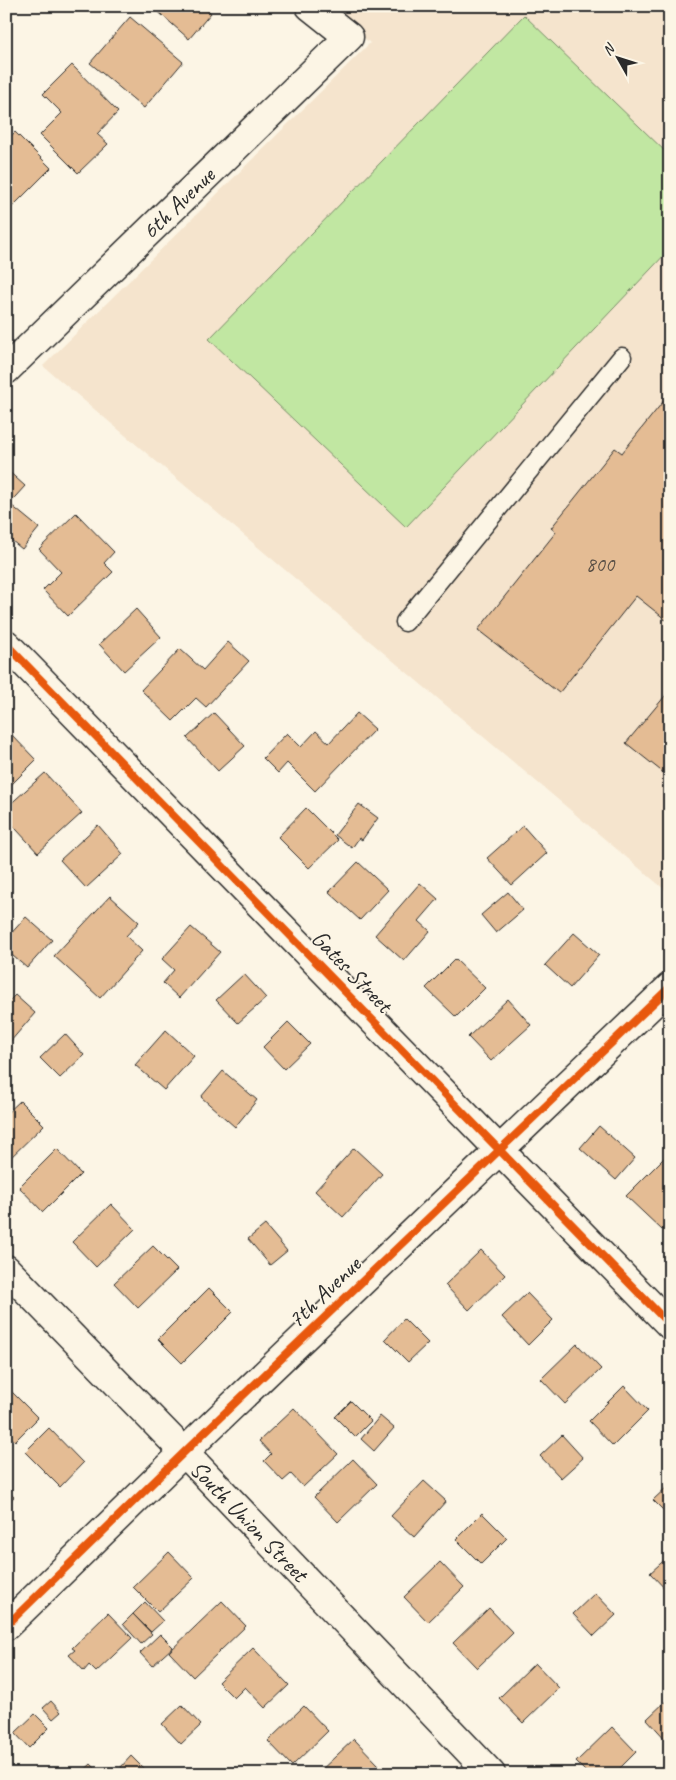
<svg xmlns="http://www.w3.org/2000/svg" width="676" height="1780" font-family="Caveat,sans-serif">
<rect width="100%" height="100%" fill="#fcf5e5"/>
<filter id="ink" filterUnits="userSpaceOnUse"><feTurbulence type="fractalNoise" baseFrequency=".02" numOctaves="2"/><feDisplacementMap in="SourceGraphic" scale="10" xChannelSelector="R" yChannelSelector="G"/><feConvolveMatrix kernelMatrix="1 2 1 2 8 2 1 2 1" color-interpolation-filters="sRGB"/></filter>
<g filter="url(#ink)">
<path fill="#f5e4cd" d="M328 6H670V894L43 366 370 43Z"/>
<path fill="#c1e7a2" stroke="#768966" d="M524 15 670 156V249L406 527 209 339Z"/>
<path fill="#e4bc94" stroke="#2b2b2b" d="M155 6H203L211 13 189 39 154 8Z
M130 17 183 62 144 108 90 63Z
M72 65 118 112 97 134 108 144 78 173 40 135 62 113 43 94Z
M15 132 51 168 6 213V141Z
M670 393V623L636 596 559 693 478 630 556 532 551 528 615 448 622 453Z
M6 469 25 486 6 507Z
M11 505 39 528 22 549 6 536V511Z
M76 513 114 552 104 563 113 572 68 616 43 590 61 572 39 549Z
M136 609 161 637 124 671 99 644Z
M228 642 249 661 206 707 196 698 173 721 141 690 180 649 203 670Z
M670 690V778L626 743Z
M214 713 245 746 218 771 187 738Z
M357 713 375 729 315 791 287 763 278 773 263 758 287 733 301 747 316 731 329 743Z
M10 733 36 760 6 790V737Z
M45 773 82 813 38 853 6 818V808Z
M359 804 378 818 362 840 359 838 352 848 335 835Z
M306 808 338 840 309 868 278 837Z
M98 825 123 854 86 888 60 860Z
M523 826 547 853 512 885 487 858Z
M358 862 388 890 360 920 329 892Z
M420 883 438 899 419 921 430 931 404 961 375 935Z
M508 892 523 910 496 933 481 915Z
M110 896 139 922 126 936 142 951 100 998 54 956Z
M26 917 52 940 27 968 6 950V939Z
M191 927 220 952 179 998 163 983 174 970 162 959Z
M574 933 599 955 570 988 545 965Z
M455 959 485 988 456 1017 426 988Z
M244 974 266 998 238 1023 216 1000Z
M15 995 35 1013 10 1042 6 1038V1004Z
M508 999 531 1025 491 1061 468 1037Z
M288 1022 310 1044 284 1069 263 1047Z
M166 1030 194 1056 164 1090 135 1065Z
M65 1034 84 1055 60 1078 40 1058Z
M670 1063V1079L662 1070Z
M223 1071 257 1100 235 1127 201 1097Z
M20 1101 44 1125 6 1162V1114Z
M599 1126 635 1158 616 1180 580 1148Z
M354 1148 382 1174 343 1217 315 1191Z
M57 1149 81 1174 43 1212 19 1187Z
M666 1156 670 1160V1222L662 1230 626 1196Z
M111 1204 135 1229 96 1267 72 1242Z
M265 1225 287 1251 270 1265 248 1239Z
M153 1246 177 1270 138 1308 114 1283Z
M481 1250 505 1275 469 1310 445 1285Z
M209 1288 233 1312 182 1363 158 1339Z
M527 1293 553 1320 528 1345 502 1317Z
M404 1319 428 1343 408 1362 385 1339Z
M577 1344 601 1369 565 1404 541 1379Z
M6 1386 38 1418 15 1441 6 1432Z
M624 1386 648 1411 613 1446 589 1421Z
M351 1401 371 1421 355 1437 335 1417Z
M294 1408 338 1454 303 1487 291 1474 283 1481 264 1461 271 1454 259 1441Z
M380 1416 394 1428 374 1451 361 1439Z
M49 1428 83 1463 60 1487 25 1452Z
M562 1435 583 1458 561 1478 540 1456Z
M353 1459 377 1484 338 1522 314 1497Z
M424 1481 446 1501 414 1537 391 1516Z
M670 1484V1517L653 1500Z
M6 1489 14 1497 6 1504Z
M482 1513 507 1538 481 1564 456 1539Z
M169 1552 194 1578 158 1612 133 1587Z
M670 1555V1594L650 1573Z
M440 1562 464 1587 428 1622 404 1597Z
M595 1593 616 1615 594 1636 573 1614Z
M222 1601 246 1626 193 1677 169 1652Z
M145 1602 163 1621 151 1632 133 1614Z
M489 1608 513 1633 477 1668 453 1643Z
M108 1613 132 1638 96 1672 89 1665 84 1671 69 1655 75 1650 72 1648Z
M133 1614 152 1634 141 1644 123 1624Z
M160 1634 173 1647 152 1666 140 1653Z
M253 1648 289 1685 265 1708 245 1687 234 1698 218 1682Z
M535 1663 559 1688 523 1723 499 1698Z
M669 1698 670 1740 668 1742 647 1719Z
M51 1701 61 1712 53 1719 43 1708Z
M182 1705 201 1725 181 1744 162 1724Z
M304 1706 328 1731 292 1766 268 1741Z
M35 1714 49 1728 29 1748 15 1733Z
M612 1727 636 1752 614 1774H588L576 1762Z
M354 1739 378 1764 367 1774 318 1773Z
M131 1756 144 1769 139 1774H127L121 1767Z
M91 1764 101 1774H80Z"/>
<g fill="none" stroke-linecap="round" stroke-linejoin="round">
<g stroke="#2b2b2b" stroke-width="21">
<path id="lane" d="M405 622 622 357"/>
</g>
<g stroke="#2b2b2b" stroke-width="31">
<path id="street" d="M6 370 349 37 310 6
M6 644 670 1325
M6 1269 184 1452 491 1774
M6 1626 209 1428 670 987"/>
</g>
<use href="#lane" stroke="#fcf5e5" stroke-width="18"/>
<use href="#street" stroke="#fcf5e5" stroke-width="28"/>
<g stroke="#fcf5e5" stroke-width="11">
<path id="cycleway" d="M6 644 670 1325
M6 1626 209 1428 670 987"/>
</g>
<use href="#cycleway" stroke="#e8590c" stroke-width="8"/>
</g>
</g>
<g text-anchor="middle" stroke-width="4" stroke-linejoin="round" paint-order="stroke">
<g font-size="21" fill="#594f45">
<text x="600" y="571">800</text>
</g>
<g font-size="24" fill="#2b2b2b" stroke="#fcf5e5">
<text transform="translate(178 203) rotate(-44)" y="8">6th Avenue</text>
<text transform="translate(352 971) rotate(46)" y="8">Gates Street</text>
<text transform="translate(324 1292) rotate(-44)" y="8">7th Avenue</text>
<text transform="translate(249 1521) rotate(46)" y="8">South Union Street</text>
</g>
</g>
<rect width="676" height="1780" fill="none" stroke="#fcf5e5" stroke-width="25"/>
<rect x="12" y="12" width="651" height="1755" fill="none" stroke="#2b2b2b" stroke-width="2" filter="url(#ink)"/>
<g transform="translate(618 58) rotate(309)" stroke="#fcf5e5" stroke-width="4" paint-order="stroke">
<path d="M0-4L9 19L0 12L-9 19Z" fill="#2b2b2b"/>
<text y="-8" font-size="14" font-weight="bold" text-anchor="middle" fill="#2b2b2b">N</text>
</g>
</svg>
